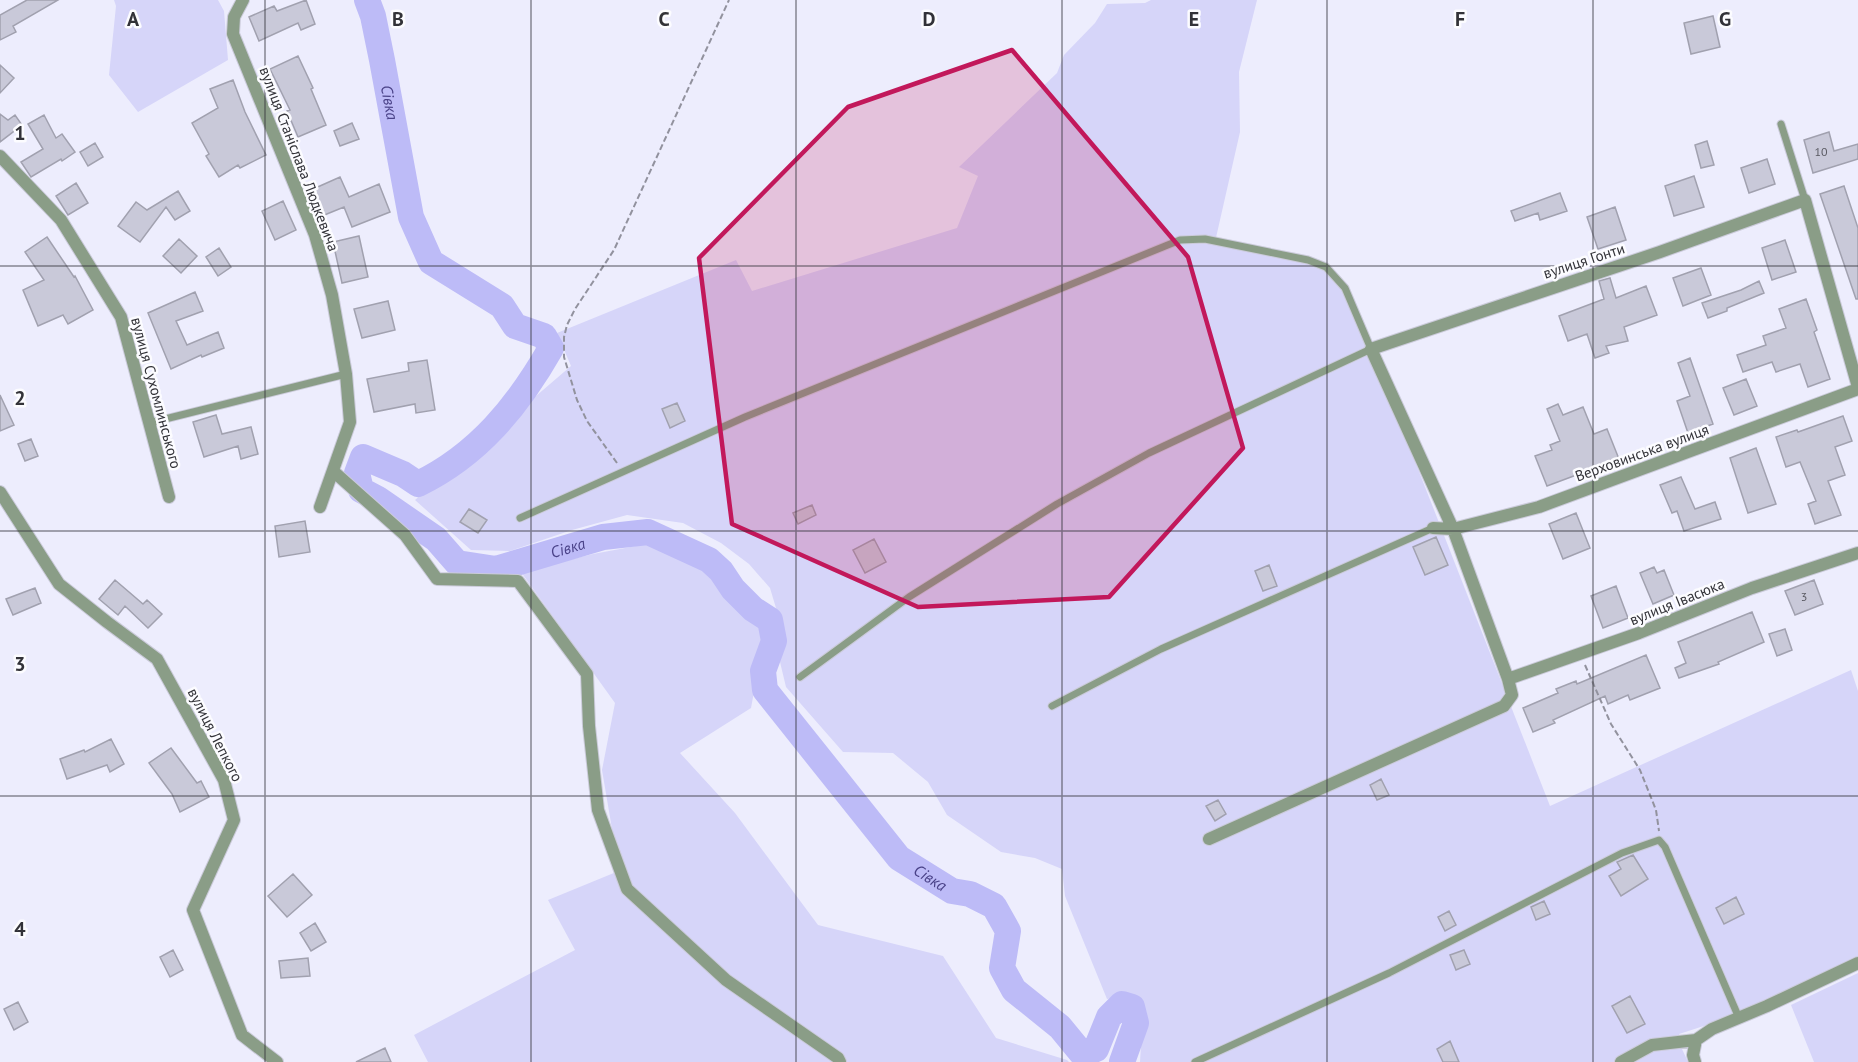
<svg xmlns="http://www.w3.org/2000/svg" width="1858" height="1062" font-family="'PT Sans',sans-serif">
<rect width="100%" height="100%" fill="#ededfd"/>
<path fill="#d6d5f9" d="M114 0H218L224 11 228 60 138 112 109 75 116 6Z
M1151 0H1257L1239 72 1240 132 1215 242 1318 262 1338 276 1371 349 1550 806 1851 670 1858 691V960L1741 1014 1679 1034 1682 1049 1688 1062H1140L1143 1012 1132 995 1107 999 1065 896 1062 869 1035 858 1001 852 947 815 928 782 893 753 843 752 786 687 780 662 782 628 770 588 749 564 721 543 683 523 627 515 572 530 510 551 471 550 415 500 571 366 557 333 736 260 752 291 957 228 978 176 959 167 1057 73 1064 55 1095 23 1107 4 1145 3Z
M652 543 717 578 765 633 751 708 680 753 735 813 818 925 943 956 996 1038 1067 1060 1069 1062H428L414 1035 575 950 548 900 626 868 612 829 602 770 615 703 521 572 593 554Z
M1858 973V1062H1814L1791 1005Z"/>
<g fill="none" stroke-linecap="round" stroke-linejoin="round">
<path stroke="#bdbbf7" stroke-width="26" id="s1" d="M367 0 373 16 382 60 411 217 431 262 502 306 515 326 544 336 551 348C518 406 478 455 418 484L403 474 363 457 357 473 361 490 378 499 436 539 457 563 496 569 603 537 648 532 709 560 721 571 733 589 753 609 770 620 774 641 763 671 765 690 899 858 952 891 970 894 994 906 1008 931 1002 968 1014 990 1060 1027 1083 1055 1096 1049 1109 1017 1122 1004 1132 1007 1136 1023 1122 1062"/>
</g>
<path fill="#c9c9d9" stroke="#a1a1af" stroke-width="1.5" d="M27 0H58L13 26 16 32 0 40V15Z
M306 0 315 24 301 30 298 23 259 41 249 17 274 6 277 11Z
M1713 16 1720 47 1691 54 1684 23Z
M298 56 313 88 311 89 326 125 298 137 287 111 290 110 270 69Z
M0 65 14 78 0 93Z
M233 80 245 112 266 155 240 168 238 165 219 177 206 156 209 154 192 123 218 108 210 89Z
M0 114 8 120 15 115 22 125 0 142Z
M44 115 56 138 62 134 75 152 62 161 61 159 31 177 21 162 43 149 28 124Z
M352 123 359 139 340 146 334 131Z
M1829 132 1834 151 1858 144V159L1813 173 1804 140Z
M1707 141 1714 165 1701 168 1695 145Z
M95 143 103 157 88 166 80 152Z
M1767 159 1775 184 1749 193 1741 168Z
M1694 176 1704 207 1674 216 1665 186Z
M340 177 349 197 379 184 390 212 352 227 344 207 322 216 311 190Z
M76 183 88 203 68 215 56 196Z
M1844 186 1858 228V299H1856L1820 194Z
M178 191 190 211 175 220 166 207 140 242 118 226 136 202 147 210Z
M1560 193 1567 211 1540 220 1538 213 1515 221 1511 211Z
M283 201 296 230 275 240 262 211Z
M1615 207 1626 240 1598 249 1587 217Z
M359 236 368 277 342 283 333 242Z
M47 237 74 277 75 276 93 310 68 324 63 315 38 326 23 290 44 280 25 252Z
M179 239 197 256 181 273 163 256Z
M1785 240 1796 272 1772 280 1762 248Z
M219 248 231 267 218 276 206 257Z
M1701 268 1711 295 1683 306 1673 278Z
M1610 278 1616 298 1646 286 1657 315 1624 327 1628 341 1606 346 1609 353 1595 358 1587 334 1568 341 1559 316 1604 299 1599 281Z
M1759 281 1764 293 1727 308V311L1708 318 1702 303 1741 290Z
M195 292 203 311 176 321 187 345 218 332 224 348 202 357 201 355 171 369 148 313Z
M1806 299 1817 330 1814 332 1830 379 1808 387 1800 364 1776 372 1772 362 1743 372 1737 355 1766 345 1763 336 1786 328 1779 309Z
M388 301 395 330 362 338 354 309Z
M1690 358 1713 424 1688 433 1677 401 1690 396 1678 363Z
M427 360 435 410 416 413 415 404 374 412 367 379 409 371 408 363Z
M1746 379 1757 406 1734 415 1723 388Z
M0 395 14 425 0 431Z
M677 403 685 421 670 428 662 409Z
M1558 404 1563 415 1583 407 1594 434 1607 429 1619 459 1547 486 1535 456 1552 450 1550 445 1560 441 1547 409Z
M216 415 222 434 251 427 258 454 241 459 238 446 204 457 193 422Z
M1843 416 1852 441 1835 447 1845 475 1828 481 1841 515 1815 524 1808 504 1816 501 1800 462 1786 467 1776 437 1797 430 1798 432Z
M31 439 38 456 25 461 18 444Z
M1756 448 1776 504 1748 513 1730 458Z
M1681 477 1695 509 1715 502 1721 519 1684 531 1677 511 1672 513 1660 485Z
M812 505 816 515 798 524 793 513Z
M469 509 487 520 478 533 460 522Z
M1576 513 1590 548 1563 559 1549 524Z
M305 521 310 552 279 557 275 526Z
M1436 537 1448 565 1425 575 1413 547Z
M874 539 886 562 865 573 853 550Z
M1269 565 1277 586 1263 591 1255 571Z
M1654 567 1657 573 1664 570 1674 595 1653 604 1640 573Z
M115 580 143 604 147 600 162 614 148 628 125 606 118 615 99 599Z
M1814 580 1823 604 1795 615 1785 591Z
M1616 586 1628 618 1603 628 1591 596Z
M35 588 41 603 13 615 6 599Z
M1752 612 1764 642 1718 662 1719 664 1679 678 1675 668 1686 663 1678 642Z
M1785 629 1792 650 1777 656 1769 634Z
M1646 655 1660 688 1630 700 1628 695 1608 704 1605 696 1553 720 1555 723 1533 732 1523 708 1558 693 1556 689 1576 681 1577 684Z
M111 739 124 764 110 772 107 765 67 779 60 759 84 750 85 752Z
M171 748 197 783 201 781 209 797 180 812 172 794 149 763Z
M1381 779 1389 795 1377 800 1370 785Z
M1218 800 1226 814 1215 821 1206 806Z
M1633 855 1648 879 1621 896 1609 876 1621 869 1617 862Z
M293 874 312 895 287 917 268 896Z
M1736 897 1744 914 1724 924 1716 908Z
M1544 901 1550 914 1536 920 1531 907Z
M1449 911 1456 925 1445 931 1438 917Z
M315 923 326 942 311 951 300 933Z
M173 950 183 970 170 977 160 957Z
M1464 950 1470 964 1456 970 1450 955Z
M308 958 310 976 281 978 279 961Z
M1630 996 1645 1024 1627 1033 1612 1006Z
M18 1002 28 1022 14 1030 4 1009Z
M1450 1041 1459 1062H1443L1437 1049Z
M385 1048 391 1062H356Z"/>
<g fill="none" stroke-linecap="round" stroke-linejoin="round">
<g stroke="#cbcbda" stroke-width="9">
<path id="lane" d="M1781 124 1805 200
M149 423 346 374
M520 518 745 417 1180 240 1205 239 1308 260 1326 267 1345 288 1371 349 1149 453 1057 504 909 597 800 677
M1052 706 1161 649 1433 528
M1195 1062 1389 973 1622 853 1659 840 1665 847 1739 1018"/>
</g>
<g stroke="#cbcbda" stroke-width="14">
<path id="street" d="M243 0 234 17 233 34 315 235 332 295 346 374 350 422 320 507
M0 156 61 220 121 317 169 497
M333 471 405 535 437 579 518 581 587 674 589 726 598 810 627 889 726 980 838 1058 840 1062
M0 492 59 584 107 622 157 659 224 780 234 820 193 910 242 1035 277 1062
M1433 528 1453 529 1539 507 1858 389
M1508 679 1639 633 1752 588 1858 553
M1209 839 1504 706 1512 695 1508 679 1453 529 1371 349 1660 252 1805 200 1858 387
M1621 1062 1652 1045 1696 1040 1712 1029 1767 1006 1858 963
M1695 1062 1693 1055 1696 1040"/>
</g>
<path stroke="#92929e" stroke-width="2" stroke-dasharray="6 3" stroke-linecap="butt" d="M617 463 587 421 577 400 564 357V337L567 325 575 309 614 250 729 0
M1585 665 1611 724 1640 770 1656 810 1659 831"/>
<use href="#lane" stroke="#8a9d87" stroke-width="7"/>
<use href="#street" stroke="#8a9d87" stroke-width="12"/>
</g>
<path fill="#c2185b" fill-opacity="0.2" stroke="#c2185b" stroke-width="4.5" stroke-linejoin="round" d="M1012 50 1188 257 1243 448 1109 597 918 607 732 524 699 258 848 107Z"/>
<path fill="none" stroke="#323238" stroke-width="1.5" stroke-opacity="0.55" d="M265 0V1062M531 0V1062M796 0V1062M1062 0V1062M1327 0V1062M1593 0V1062M0 266H1858M0 531H1858M0 796H1858"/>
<g text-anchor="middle" stroke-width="5" stroke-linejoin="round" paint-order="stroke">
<g font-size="12" fill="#585860">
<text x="1821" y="156">10</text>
<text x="1804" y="601">3</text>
</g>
<g font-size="15" fill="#323238" stroke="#fcfcff">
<text transform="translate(299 159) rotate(69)" y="5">вулиця Станіслава Людкевича</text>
<text transform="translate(1584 261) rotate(-18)" y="5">вулиця Гонти</text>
<text transform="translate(156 393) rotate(75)" y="5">вулиця Сухомлинського</text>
<text transform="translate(1642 453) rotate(-20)" y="5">Верховинська вулиця</text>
<text transform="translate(1677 602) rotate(-22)" y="5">вулиця Івасюка</text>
<text transform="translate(215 735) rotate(63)" y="5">вулиця Лепкого</text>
</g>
<g font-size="16" font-style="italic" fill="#4a4288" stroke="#fcfcff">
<text dy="6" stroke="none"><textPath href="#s1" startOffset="105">Сівка</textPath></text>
<text dy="6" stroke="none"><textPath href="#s1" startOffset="948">Сівка</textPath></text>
<text dy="6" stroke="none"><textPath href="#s1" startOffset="1508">Сівка</textPath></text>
</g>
</g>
<g font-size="20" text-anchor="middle" font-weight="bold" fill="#323238" stroke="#fcfcff" stroke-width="5" stroke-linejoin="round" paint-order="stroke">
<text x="133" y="26">A</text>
<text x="398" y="26">B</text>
<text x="664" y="26">C</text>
<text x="929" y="26">D</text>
<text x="1194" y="26">E</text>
<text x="1460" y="26">F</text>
<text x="1725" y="26">G</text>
<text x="20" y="140">1</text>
<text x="20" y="405">2</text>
<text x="20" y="671">3</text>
<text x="20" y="936">4</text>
</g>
</svg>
